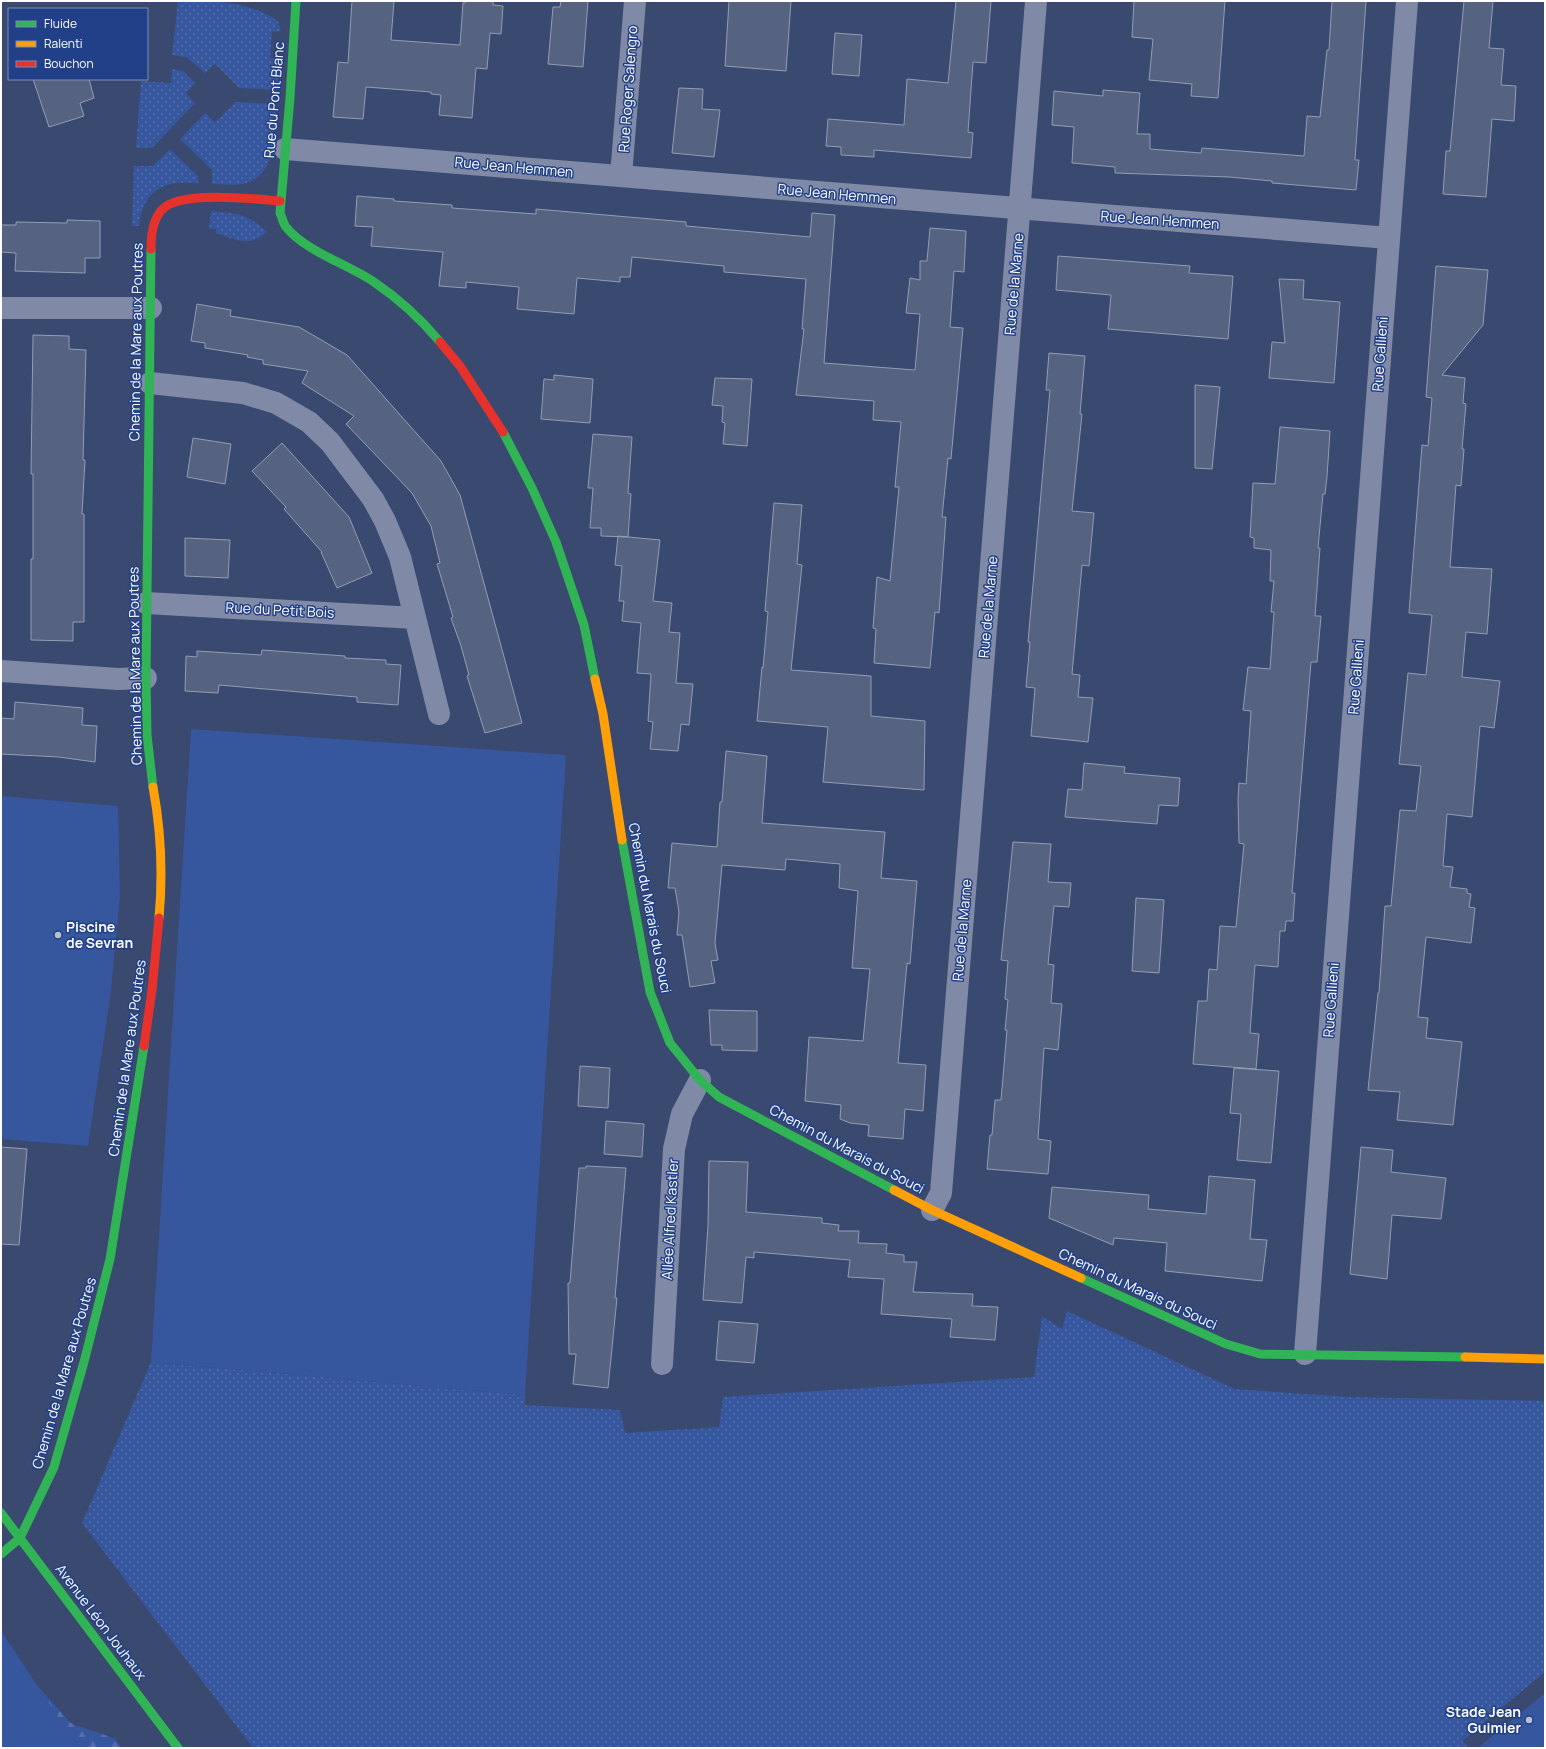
<svg xmlns="http://www.w3.org/2000/svg" width="1546" height="1749" font-family="Manrope,sans-serif">
<defs>
<pattern id="grass-dots" width="8" height="8" patternUnits="userSpaceOnUse"><rect width="8" height="8" fill="#36569d"/><path d="M2 2h.1M6 6h.1" fill="none" stroke="#546fac" stroke-width="1.8" stroke-linecap="round"/></pattern>
<pattern id="forest-firs" width="22" height="20" patternUnits="userSpaceOnUse"><rect width="22" height="20" fill="#36569d"/><path d="M5 1l3.5 6h-7zM16 11l3.5 6h-7z" fill="#546fac"/></pattern>
</defs>
<rect width="100%" height="100%" fill="#394970"/>
<path fill="url(#grass-dots)" d="M178 1C216 1 246 0 278 21L281 31 272 32 270 58 279 59 277 90 239 88 215 64 205 73 186 57 172 55Z
M172 69 183 71 195 83 186 93 195 103 152 148H136L141 81 171 83Z
M236 102 276 104C274 131 278 177 243 184 233 186 222 184 212 184V170L180 139 205 113 215 122Z
M170 149 198 176V183C163 180 143 190 139 226H132L134 166H153Z
M211 211C237 214 247 213 267 232 248 248 237 240 216 233V229H209Z
M1067 1311 1235 1389 1350 1397 1545 1401V1672L1462 1741 1467 1745 1466 1748H253L82 1523 151 1362 525 1395V1405L620 1410 625 1433 719 1427 723 1397 1034 1377 1042 1316 1062 1329Z"/>
<path fill="url(#forest-firs)" d="M1 1631 35 1683 72 1724 114 1738 122 1748H1Z"/>
<path fill="#36569d" d="M191 729 566 755 525 1395 151 1362Z
M1 796 118 806 120 895 111 991 88 1146 1 1139Z
M1 1631 79 1748H1Z
M1545 1693V1748H1479V1747Z"/>
<path fill="#556280" stroke="#939db4" d="M352 1H394L391 40 460 45 463 3H465V1H493V5L503 6 501 34 490 33 487 69 476 68 472 118 439 115 441 95 431 94V92L366 87 363 119 333 117 338 62 348 63Z
M561 1H588L583 67 548 64 553 7H560Z
M729 1H791L786 71 725 66Z
M956 1H991L986 63 973 62 968 132 973 133 971 158 874 150V157L841 155V147L826 146 828 119 904 125 907 79 948 83Z
M1134 1H1225L1218 98 1191 96 1192 84 1149 80 1153 39 1132 37Z
M1332 1H1366L1355 160H1359L1356 190 1272 183V181L1229 177 1115 173V167L1072 163 1074 127 1052 125 1054 91 1103 96V90L1140 93 1137 134H1150V149L1201 153 1202 148 1304 156 1307 116 1320 117 1327 50H1329Z
M1464 1H1493L1489 48 1504 49 1501 85 1516 86 1514 121 1492 119 1486 197 1443 194 1446 151H1450Z
M835 33 862 35 859 76 832 74Z
M33 79H89L94 98 80 103 84 116 49 127Z
M679 88 703 89 702 109 720 110 714 157 672 153Z
M357 196 394 199V201L452 205V208L536 214V209L686 222V226L810 237 812 213 835 215 824 363 915 370 920 314 906 313 910 278 920 280V261H927L930 228 966 231 964 272 954 271 950 327 963 328 951 459 948 458 942 517H946L939 613 935 612 930 668 874 663 876 629 873 628 877 577 890 581 899 487H895L901 422 873 420 874 401 796 395 804 329H802L806 279 724 272V266L632 257 630 277H620V282L577 278 574 314 517 309 519 287 466 282V288L439 286 443 252 371 246 373 227 355 226Z
M67 220 100 221V258H85V273L15 271 16 253 1 252V225H16V222L67 223Z
M1058 256 1190 266 1189 273 1233 276 1228 339 1108 329 1111 295 1056 290Z
M1436 266 1488 270 1483 325 1442 375 1465 378 1463 403 1466 404 1462 449H1464L1461 486 1456 485 1450 567 1492 569 1487 634 1466 632 1462 677 1500 681 1494 728 1480 726 1472 817 1447 814 1443 866 1453 867 1450 887 1467 889V893L1471 894 1469 907 1475 908 1471 943 1426 937 1418 1017 1428 1018 1426 1038 1462 1042 1453 1125 1397 1120 1400 1092 1368 1090 1378 993H1379L1385 906H1391L1400 810 1416 811 1421 766 1399 764 1408 673 1426 675 1432 615 1409 613 1422 445 1428 446 1432 398 1426 397Z
M1279 279 1304 280 1303 299 1340 302 1334 383 1269 378 1272 342 1285 343Z
M197 304 231 310 230 316 299 327 347 355 441 461 460 495 522 723 485 733 467 676 469 675 461 646 451 618 453 617 437 564 440 563 431 526 412 493 346 424 354 416 302 383 308 371 263 364V360L247 357 248 355 205 348V343L191 341Z
M33 335 69 336V349L86 350 83 460H85L82 514H84V622H73V641L31 640V559H33V474H31Z
M1049 353 1085 356 1080 414H1082L1072 511 1094 513 1089 566 1082 565 1072 674 1080 675 1078 697 1093 698 1088 742 1031 736 1035 688 1026 687 1030 642H1028L1050 390H1046Z
M554 375 593 379 590 423 541 419 544 379 554 380Z
M715 378 752 379 747 446 723 444 725 423 722 422 723 406 712 405Z
M1195 385 1220 387 1212 469 1195 468Z
M1280 427 1330 431 1327 477 1325 494H1323L1318 548H1320L1315 616H1321L1317 662H1311L1292 893H1295L1293 921H1286L1285 931H1280L1278 967 1255 965 1250 1033 1259 1034 1256 1069 1193 1064 1198 1001H1207L1209 969 1217 970 1220 926 1236 927 1244 844 1239 843 1238 799 1239 783 1246 784 1251 711 1243 710 1248 667 1270 669 1274 612H1271L1274 581H1270L1271 550 1254 548V538L1250 537 1253 483 1275 484Z
M593 434 632 437 628 493 631 494 628 537 601 536V528H590L593 488H588Z
M193 438 231 444 225 484 187 477Z
M282 443 349 517 372 573 337 588 321 552H322L284 509 286 507 252 471Z
M774 503 802 505 797 564 802 565 791 670 871 676V716L925 721 924 790 823 782 828 727 757 721 762 667 763 668 768 612 765 611Z
M618 536 660 540 653 601 672 603 669 632 680 633 676 683 693 684 689 725 681 724 678 751 650 749 653 722 648 721 651 674 637 673 641 623 622 621 624 601H619L622 566 615 565Z
M185 538 230 540 228 578 185 576Z
M262 650 345 656V658L386 660V664L401 665 398 705 357 702V697L219 685 218 693 185 691 186 656 197 657V651L261 655Z
M15 702 83 708 82 725 97 726 95 762 59 757 1 754V718L14 719Z
M726 751 767 756 762 823 885 832 881 878 917 881 910 964 907 963 898 1063 926 1065 923 1111 905 1109 903 1139 868 1136 869 1125 850 1123 840 1119 841 1105 805 1101 809 1037 863 1041 870 969 852 968 858 891 839 888 840 864 786 859 785 870 722 865 715 943 718 960 711 961 715 983 690 987 682 935H677L679 912 675 888H668L672 843 717 847 720 802H722Z
M1084 763 1125 767 1124 773 1180 778 1178 806 1159 805 1157 824 1065 817 1068 789 1082 790Z
M1013 842 1051 844 1048 882 1071 883 1069 907 1054 906 1048 964 1054 965 1051 1003 1062 1004 1058 1050 1044 1048 1038 1139 1051 1141 1048 1174 987 1169 990 1135H992L995 1100H1001L1007 1030H1005L1008 1000 1005 999 1008 961 1001 960Z
M1136 898 1164 900 1159 973 1132 971Z
M709 1010 757 1011V1051L722 1050V1045H711Z
M580 1066 610 1068 608 1108 578 1106Z
M1234 1068 1279 1071 1271 1163 1237 1160 1241 1114 1230 1113Z
M606 1121 644 1124 642 1157 604 1154Z
M1 1147 27 1149 19 1245 1 1244Z
M1361 1147 1393 1150 1391 1172 1446 1178 1441 1219 1392 1215 1387 1279 1350 1274Z
M709 1161 748 1162 746 1212 822 1218V1223L839 1225 838 1231H859L858 1243 887 1244 886 1253 904 1255V1262H917L913 1292 973 1294 972 1306 998 1307 995 1340 950 1337 952 1319 881 1314 884 1279 848 1277 850 1260 754 1252V1258L746 1257 742 1303 703 1300 708 1226Z
M586 1166 626 1168 615 1298H617L608 1388 573 1384 576 1354H569L568 1283H570L579 1168H586Z
M1209 1176 1255 1180 1250 1239 1267 1240 1262 1281 1165 1271 1167 1243 1114 1238 1113 1245 1049 1218 1052 1187 1149 1195 1148 1209 1206 1214Z
M719 1321 758 1324 754 1363 716 1360Z"/>
<g fill="none" stroke-linecap="round" stroke-linejoin="round">
<path stroke="#808aa6" stroke-width="22" d="M285 149 1389 238
M621 176 635 1
M1 308H151
M150 383 243 393 276 403 309 422 330 442 373 499 385 521 400 557 439 714
M146 603 415 618
M1 671 118 679 146 678
M932 1210 941 1193 1036 1
M1305 1354 1407 1
M662 1364 674 1149 682 1114 700 1080"/>
<path stroke="#30b455" stroke-width="9" d="M296 1 290 98 280 213C282 217 283 223 286 227 305 251 349 265 374 282 399 299 421 319 440 342
M151 249 146 678 147 735 153 787
M503 432 532 488 556 542 584 625 595 679
M622 840 650 992 670 1043 700 1080 719 1097 894 1190
M1081 1278 1226 1344 1260 1354 1465 1357
M1 1513 178 1748
M1 1554 20 1538 54 1467 84 1362 110 1259 144 1046"/>
<path stroke="#ff9f0a" stroke-width="9" d="M595 679 603 714 622 840
M153 787C161 830 163 874 159 918
M894 1190 932 1210 1081 1278
M1465 1357 1545 1359"/>
<path stroke="#e5322d" stroke-width="9" d="M151 249C151 235 153 216 165 207 186 191 254 199 280 201
M440 342 460 366 503 432
M144 1046 152 990 159 918"/>
</g>
<g fill="#babfcd" stroke="#224087" stroke-width="1.5">
<circle cx="58" cy="935" r="4"/>
<circle cx="1529" cy="1720" r="4"/>
</g>
<g text-anchor="middle" stroke-width="3" stroke-linejoin="round" paint-order="stroke">
<g font-size="14" fill="#fff" stroke="#224087">
<text transform="translate(628 89) rotate(-86)" y="5">Rue Roger Salengro</text>
<text transform="translate(274 100) rotate(-85)" y="5">Rue du Pont Blanc</text>
<text transform="translate(514 167) rotate(5)" y="5">Rue Jean Hemmen</text>
<text transform="translate(837 194) rotate(5)" y="5">Rue Jean Hemmen</text>
<text transform="translate(1160 220) rotate(4)" y="5">Rue Jean Hemmen</text>
<text transform="translate(1014 284) rotate(-85)" y="5">Rue de la Marne</text>
<text transform="translate(136 342) rotate(-89)" y="5">Chemin de la Mare aux Poutres</text>
<text transform="translate(1380 354) rotate(-86)" y="5">Rue Gallieni</text>
<text transform="translate(988 607) rotate(-85)" y="5">Rue de la Marne</text>
<text transform="translate(280 610) rotate(3)" y="5">Rue du Petit Bois</text>
<text transform="translate(135 666) rotate(-91)" y="5">Chemin de la Mare aux Poutres</text>
<text transform="translate(1356 677) rotate(-86)" y="5">Rue Gallieni</text>
<text transform="translate(650 908) rotate(79)" y="5">Chemin du Marais du Souci</text>
<text transform="translate(962 930) rotate(-85)" y="5">Rue de la Marne</text>
<text transform="translate(1331 1000) rotate(-86)" y="5">Rue Gallieni</text>
<text transform="translate(127 1058) rotate(-82)" y="5">Chemin de la Mare aux Poutres</text>
<text transform="translate(847 1149) rotate(28)" y="5">Chemin du Marais du Souci</text>
<text transform="translate(670 1219) rotate(-87)" y="5">Allée Alfred Kastler</text>
<text transform="translate(1138 1289) rotate(25)" y="5">Chemin du Marais du Souci</text>
<text transform="translate(64 1373) rotate(-74)" y="5">Chemin de la Mare aux Poutres</text>
<text transform="translate(101 1622) rotate(53)" y="5">Avenue Léon Jouhaux</text>
</g>
<g font-size="14" font-weight="bold" fill="#fff" stroke="#224087" text-anchor="start">
<text x="66" y="932">Piscine<tspan x="66" dy="16">de Sevran</tspan></text>
<text x="1521" y="1717" text-anchor="end">Stade Jean<tspan x="1521" dy="16">Guimier</tspan></text>
</g>
</g>
<rect width="1546" height="1749" fill="none" stroke="#ffffff" stroke-width="4"/>
<rect x="8" y="8" width="140" height="72" fill="#224087" stroke="#7a8cb7"/>
<rect x="16" y="21" width="20" height="6" fill="#30b455" stroke="#7a8cb7"/>
<text x="44" y="28" font-size="12" fill="#ffffff">Fluide</text>
<rect x="16" y="41" width="20" height="6" fill="#ff9f0a" stroke="#7a8cb7"/>
<text x="44" y="48" font-size="12" fill="#ffffff">Ralenti</text>
<rect x="16" y="61" width="20" height="6" fill="#e5322d" stroke="#7a8cb7"/>
<text x="44" y="68" font-size="12" fill="#ffffff">Bouchon</text>
</svg>
